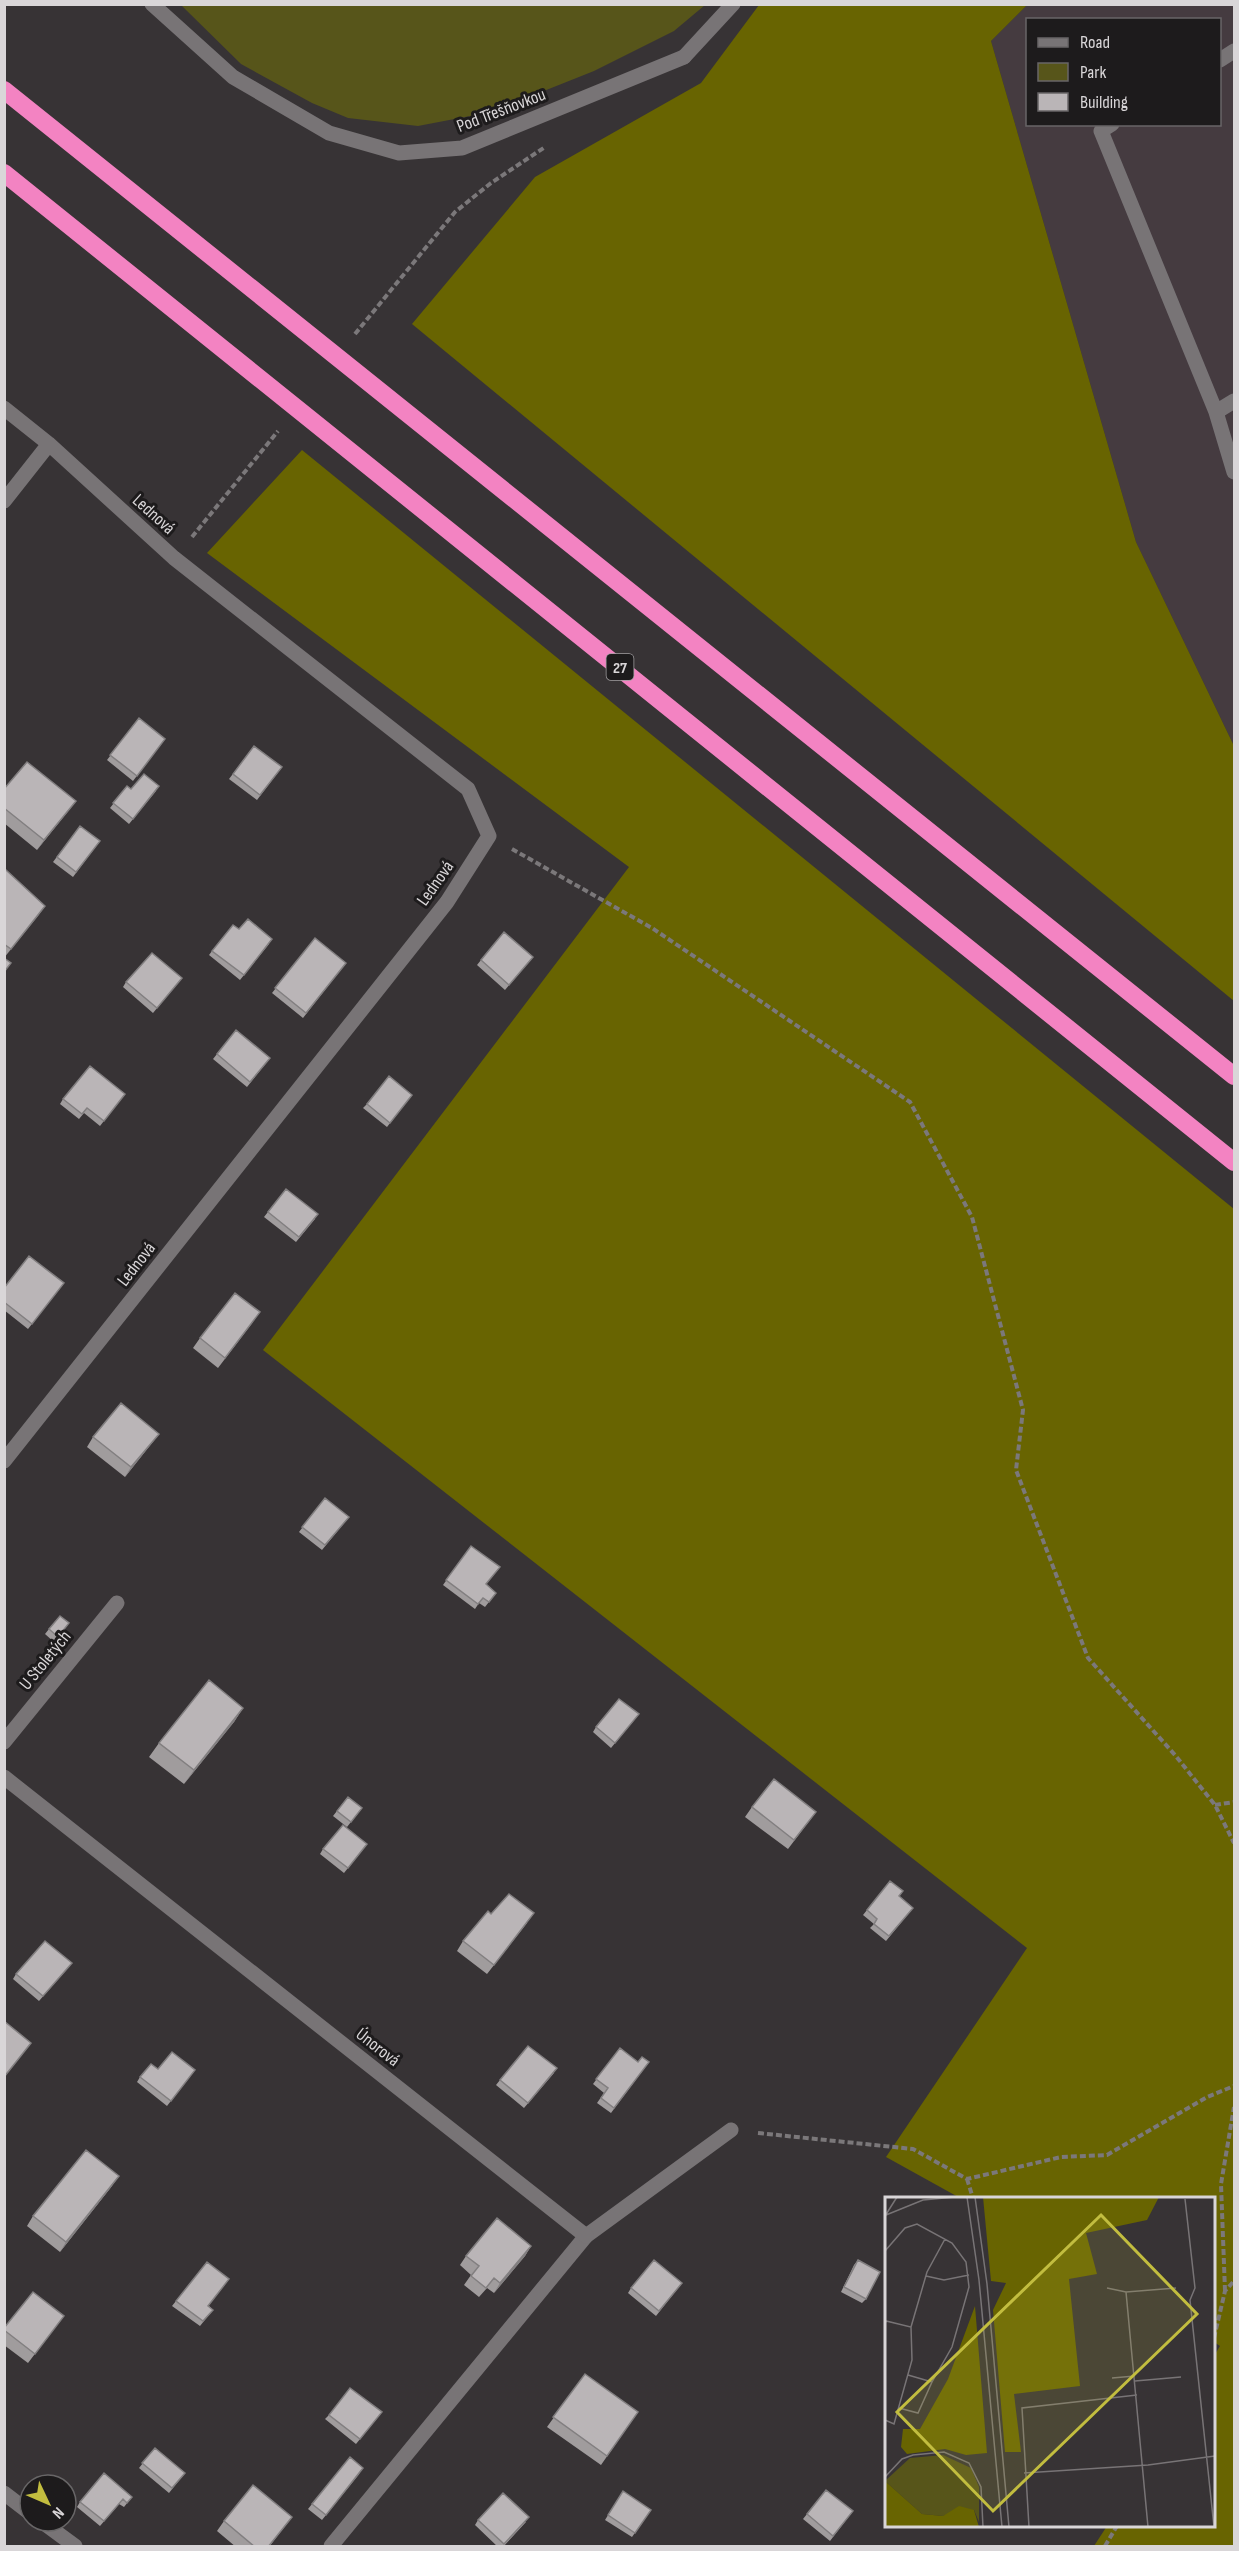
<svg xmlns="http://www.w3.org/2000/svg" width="1239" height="2551" font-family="'Sofia Sans Condensed',sans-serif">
<rect width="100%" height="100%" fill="#373335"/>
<path fill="#453b40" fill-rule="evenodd" d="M1027 5H1234V746L1136 542 991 41ZM1028 20H1220V124H1028Z"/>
<path fill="#57551a" d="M181 5H705L674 31 594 71 491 112 418 126 348 118 312 103 241 64Z"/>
<path fill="#686401" d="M759 5H1027L991 41 1136 542 1234 746V1001L412 324 535 177 701 83Z
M302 450 1234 1209V2546H1094L1107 2526H1214V2356L1220 2346 1214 2342V2198H960L886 2157 1027 1948 263 1350 629 867 207 553Z"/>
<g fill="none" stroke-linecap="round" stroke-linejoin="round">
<path stroke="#7b787a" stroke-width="4" stroke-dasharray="6 3" stroke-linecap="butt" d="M355 334 455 212 491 183 545 147
M192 537 278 431
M512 849 652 928 910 1102 972 1217 1023 1410 1016 1470 1088 1658 1175 1755 1215 1805 1234 1843
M1215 1805 1234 1802
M758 2133 913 2149 967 2179 1061 2157 1107 2155 1207 2097 1234 2086
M967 2179 973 2198
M1225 2291 1221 2184 1234 2107
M1214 2338 1225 2291 1234 2281
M1105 2546 1117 2526"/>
<path stroke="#787476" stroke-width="15" d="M152 4 233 77 329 133 399 153 462 148 684 57
M1220 60 1234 51
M1112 124 1101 131 1216 412 1234 401
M1216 412 1234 472
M4 1742 117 1603
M331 2546 586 2236 731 2130"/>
<path stroke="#787476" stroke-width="15" d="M684 57 733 4
M4 408 49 444 174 558 468 789 489 836 447 902 4 1461
M4 501 49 444
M4 1777 586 2236
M4 2493 30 2513
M41 2521 75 2546"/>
<path stroke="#f383c2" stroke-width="18" d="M4 90 1234 1076
M4 173 1234 1162"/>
</g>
<path fill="#a09c9d" d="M139 718 165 739 133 781 107 760Z
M254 746 282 767 257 800 229 779Z
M127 786 131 789 156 791 129 824 110 808Z
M4 789 76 801 37 850 4 823Z
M80 826 100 841 73 877 53 862Z
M4 872 45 906 4 958Z
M315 938 346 963 303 1018 272 993Z
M269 944 240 980 209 955 212 951Z
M533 957 505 990 477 965 481 960Z
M182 978 153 1013 123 987 126 982Z
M217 1054 270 1058 247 1087 213 1059Z
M125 1094 100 1126 84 1113 79 1119 60 1104 63 1099Z
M412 1095 387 1127 363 1108 367 1104Z
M286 1189 315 1219 296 1242 264 1217Z
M64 1283 28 1329 4 1310V1288Z
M253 1322 218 1368 193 1348 200 1338Z
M159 1434 125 1477 87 1447 93 1437Z
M325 1498 345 1522 322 1550 299 1532Z
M471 1546 486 1585 496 1593 485 1607 479 1603 475 1609 443 1585Z
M69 1623 54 1642 45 1634 49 1629Z
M243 1708 234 1722 184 1784 149 1757 159 1743Z
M635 1719 611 1748 593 1732 596 1727Z
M348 1797 362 1808 347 1827 333 1816Z
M752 1807 816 1812 788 1849 745 1817Z
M367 1844 344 1873 320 1854 323 1849Z
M903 1891 899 1896 913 1908 886 1941 870 1928 874 1924 863 1915 867 1910Z
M491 1914 527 1923 487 1974 457 1951 463 1941Z
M68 1968 39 2001 13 1979 16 1974Z
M620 2048 638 2062H649L611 2113 597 2103 604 2093 593 2084Z
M158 2069 195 2070 167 2106 137 2082 140 2077Z
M554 2073 524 2108 496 2085 500 2080Z
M112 2186 60 2252 27 2226 33 2216Z
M531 2246 525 2256 494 2293 487 2288 479 2297 464 2285 471 2275 460 2265 466 2256Z
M858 2260 866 2299 862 2303 841 2292 854 2265Z
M207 2262 209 2306 213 2310 200 2326 172 2306Z
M682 2283 656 2316 628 2293 631 2288Z
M57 2325 28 2363 4 2345V2328Z
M585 2374 638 2412 601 2465 547 2427Z
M329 2415 378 2417 356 2444 325 2419Z
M155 2448 185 2473 169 2493 139 2468Z
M360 2473 322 2520 308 2509 312 2504Z
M826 2490 853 2511 830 2541 803 2519Z
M623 2491 651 2510 632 2537 605 2520Z
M132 2497 124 2507 119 2504 100 2526 77 2507 80 2502Z
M292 2517 269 2547H236L217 2531 224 2521Z
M478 2520 526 2522 503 2547H498L475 2525Z"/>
<path fill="#827f80" d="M76 801 69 810 37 850 44 840Z
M45 906 38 916 4 958 11 949Z
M159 1434 152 1443 125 1477 131 1467Z
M243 1708 234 1722 184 1784 194 1770Z
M119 2176 112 2186 60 2252 66 2242Z
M531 2246 525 2256 494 2293 500 2283Z"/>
<path fill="#bab5b7" stroke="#827f80" stroke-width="1.5" d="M139 718 165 739 137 776 110 755Z
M254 746 282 767 260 795 233 774Z
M27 762 76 801 44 840 4 808V789Z
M144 774 159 786 133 819 113 803 127 786 131 789Z
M80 826 100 841 76 872 57 857Z
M6 870 45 906 11 949 4 944V872Z
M248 919 272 939 244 975 212 951 233 925 239 929Z
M504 932 533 957 509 985 481 960Z
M315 938 346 963 306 1013 275 988Z
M152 953 182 978 157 1008 126 982Z
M4 958 11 963 4 972Z
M236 1030 270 1058 250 1082 217 1054Z
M90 1066 125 1094 104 1121 87 1108 82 1114 63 1099Z
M389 1076 412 1095 390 1123 367 1104Z
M286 1189 318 1214 299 1237 268 1212Z
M29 1256 64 1283 32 1324 4 1302V1288Z
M235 1293 260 1312 225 1358 200 1338Z
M121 1403 159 1434 131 1467 93 1437Z
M325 1498 349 1517 325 1545 302 1527Z
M471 1546 500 1567 486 1584 496 1593 489 1602 483 1598 478 1604 446 1580Z
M60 1616 69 1623 58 1637 49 1629Z
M209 1680 243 1708 194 1770 159 1743Z
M619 1699 639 1714 615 1743 596 1727Z
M774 1779 816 1812 794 1840 752 1807Z
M348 1797 362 1808 351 1822 337 1811Z
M343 1825 367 1844 348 1868 323 1849Z
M890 1881 903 1891 899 1896 913 1908 889 1936 874 1924 877 1919 867 1910Z
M509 1894 534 1913 494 1965 463 1941 488 1911 491 1914Z
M45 1941 72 1963 43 1996 16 1974Z
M4 2021 31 2043 4 2077Z
M528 2046 557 2068 528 2103 500 2080Z
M620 2048 638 2062 642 2057 649 2062 614 2108 601 2098 608 2088 596 2079Z
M172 2052 195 2070 171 2101 140 2077 151 2064 158 2069Z
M86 2150 119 2176 66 2242 33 2216Z
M497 2218 531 2246 500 2283 494 2278 486 2288 471 2276 479 2266 466 2256Z
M654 2260 682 2283 659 2311 631 2288Z
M858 2260 880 2272 866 2299 844 2287Z
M207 2262 229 2279 208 2306 213 2310 203 2321 176 2301Z
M33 2292 64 2316 35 2354 4 2330V2328Z
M585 2374 638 2412 607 2456 553 2417Z
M350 2388 382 2412 360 2439 329 2415Z
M155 2448 185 2473 172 2488 142 2463Z
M350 2457 363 2468 326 2515 312 2504Z
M104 2473 132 2497 127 2503 123 2499 104 2521 80 2502Z
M253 2485 292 2517 268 2547H255L224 2521Z
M826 2490 853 2511 833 2536 807 2514Z
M623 2491 651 2510 635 2533 608 2515Z
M503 2493 529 2517 504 2544 478 2520Z"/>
<g text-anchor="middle" stroke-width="6" stroke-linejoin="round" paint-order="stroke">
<rect fill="#1d1b1c" stroke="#a19ea0" stroke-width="1.5" x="606.5" y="654" width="27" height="26" rx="4.5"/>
<g font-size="16" font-weight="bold" fill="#d9d6d8">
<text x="620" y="673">27</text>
</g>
<g font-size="18" fill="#d9d6d8" stroke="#1d1b1c">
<text transform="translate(501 110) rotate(-21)" y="6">Pod Třešňovkou</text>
<text transform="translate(154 514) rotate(42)" y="6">Lednová</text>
<text transform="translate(435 883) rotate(-55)" y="6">Lednová</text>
<text transform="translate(136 1264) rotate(-52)" y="6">Lednová</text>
<text transform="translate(45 1660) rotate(-51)" y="6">U Stoletých</text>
<text transform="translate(378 2047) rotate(38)" y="6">Únorová</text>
</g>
</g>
<g transform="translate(885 2197)">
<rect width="330" height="330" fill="#373335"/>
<path d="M58 258 86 271 94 290V325L89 313 58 319 37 317 0 284 25 261Z" fill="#57551a"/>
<path d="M98 0H274L262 23 201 36 212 77 184 82 195 189 129 197 136 255H120L108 113 121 86 106 84ZM90 109 102 256 81 258 60 252 22 257 16 250 18 232H35L63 182ZM0 284 37 317 58 319 74 309 89 313 94 330H0Z" fill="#686401"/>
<path fill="none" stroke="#787476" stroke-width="1.5" d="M82 0 94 83 117 330M90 0 102 87 124 330M300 2 310 91 305 103 329 330M1 18 38 3 70 0M0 19 12 0M0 54 20 31 32 27 67 46 81 65 84 90 67 150 47 185M41 79 59 83 84 78M222 91 241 95 291 91M241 95 263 330M0 127 1 124 26 130 27 163 9 227 0 223M26 130 42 75 60 42M227 181 250 179M250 184 296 180M14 211 33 216 47 185 23 178M139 276 263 268 330 259M0 280 17 262 28 258 59 255 84 266 96 290 98 330M144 330 137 211 252 198"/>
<path fill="#c2bd3f" fill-opacity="0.15" stroke="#c2bd3f" stroke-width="3" d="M216 18 312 117 108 314 12 215Z"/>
<rect width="330" height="330" fill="none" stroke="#d9d6d8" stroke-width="3"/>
</g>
<rect width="1239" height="2551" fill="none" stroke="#d9d6d8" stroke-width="12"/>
<rect x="1026" y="18" width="195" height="108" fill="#1d1b1c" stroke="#686667" stroke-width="1.5"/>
<rect x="1038" y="38" width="30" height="9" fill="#787476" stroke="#686667" stroke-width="1.5"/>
<text x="1080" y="48" font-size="18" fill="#d9d6d8">Road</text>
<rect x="1038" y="63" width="30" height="18" fill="#57551a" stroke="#686667" stroke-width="1.5"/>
<text x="1080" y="78" font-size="18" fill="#d9d6d8">Park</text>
<rect x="1038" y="93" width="30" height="18" fill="#bab5b7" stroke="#686667" stroke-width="1.5"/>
<text x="1080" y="108" font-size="18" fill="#d9d6d8">Building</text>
<g transform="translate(48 2503) rotate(134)"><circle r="28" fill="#1d1b1c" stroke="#686667" stroke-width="1.5"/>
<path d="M0-4.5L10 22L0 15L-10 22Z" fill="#c2bd3f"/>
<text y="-9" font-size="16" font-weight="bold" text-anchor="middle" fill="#d9d6d8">N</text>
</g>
</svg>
